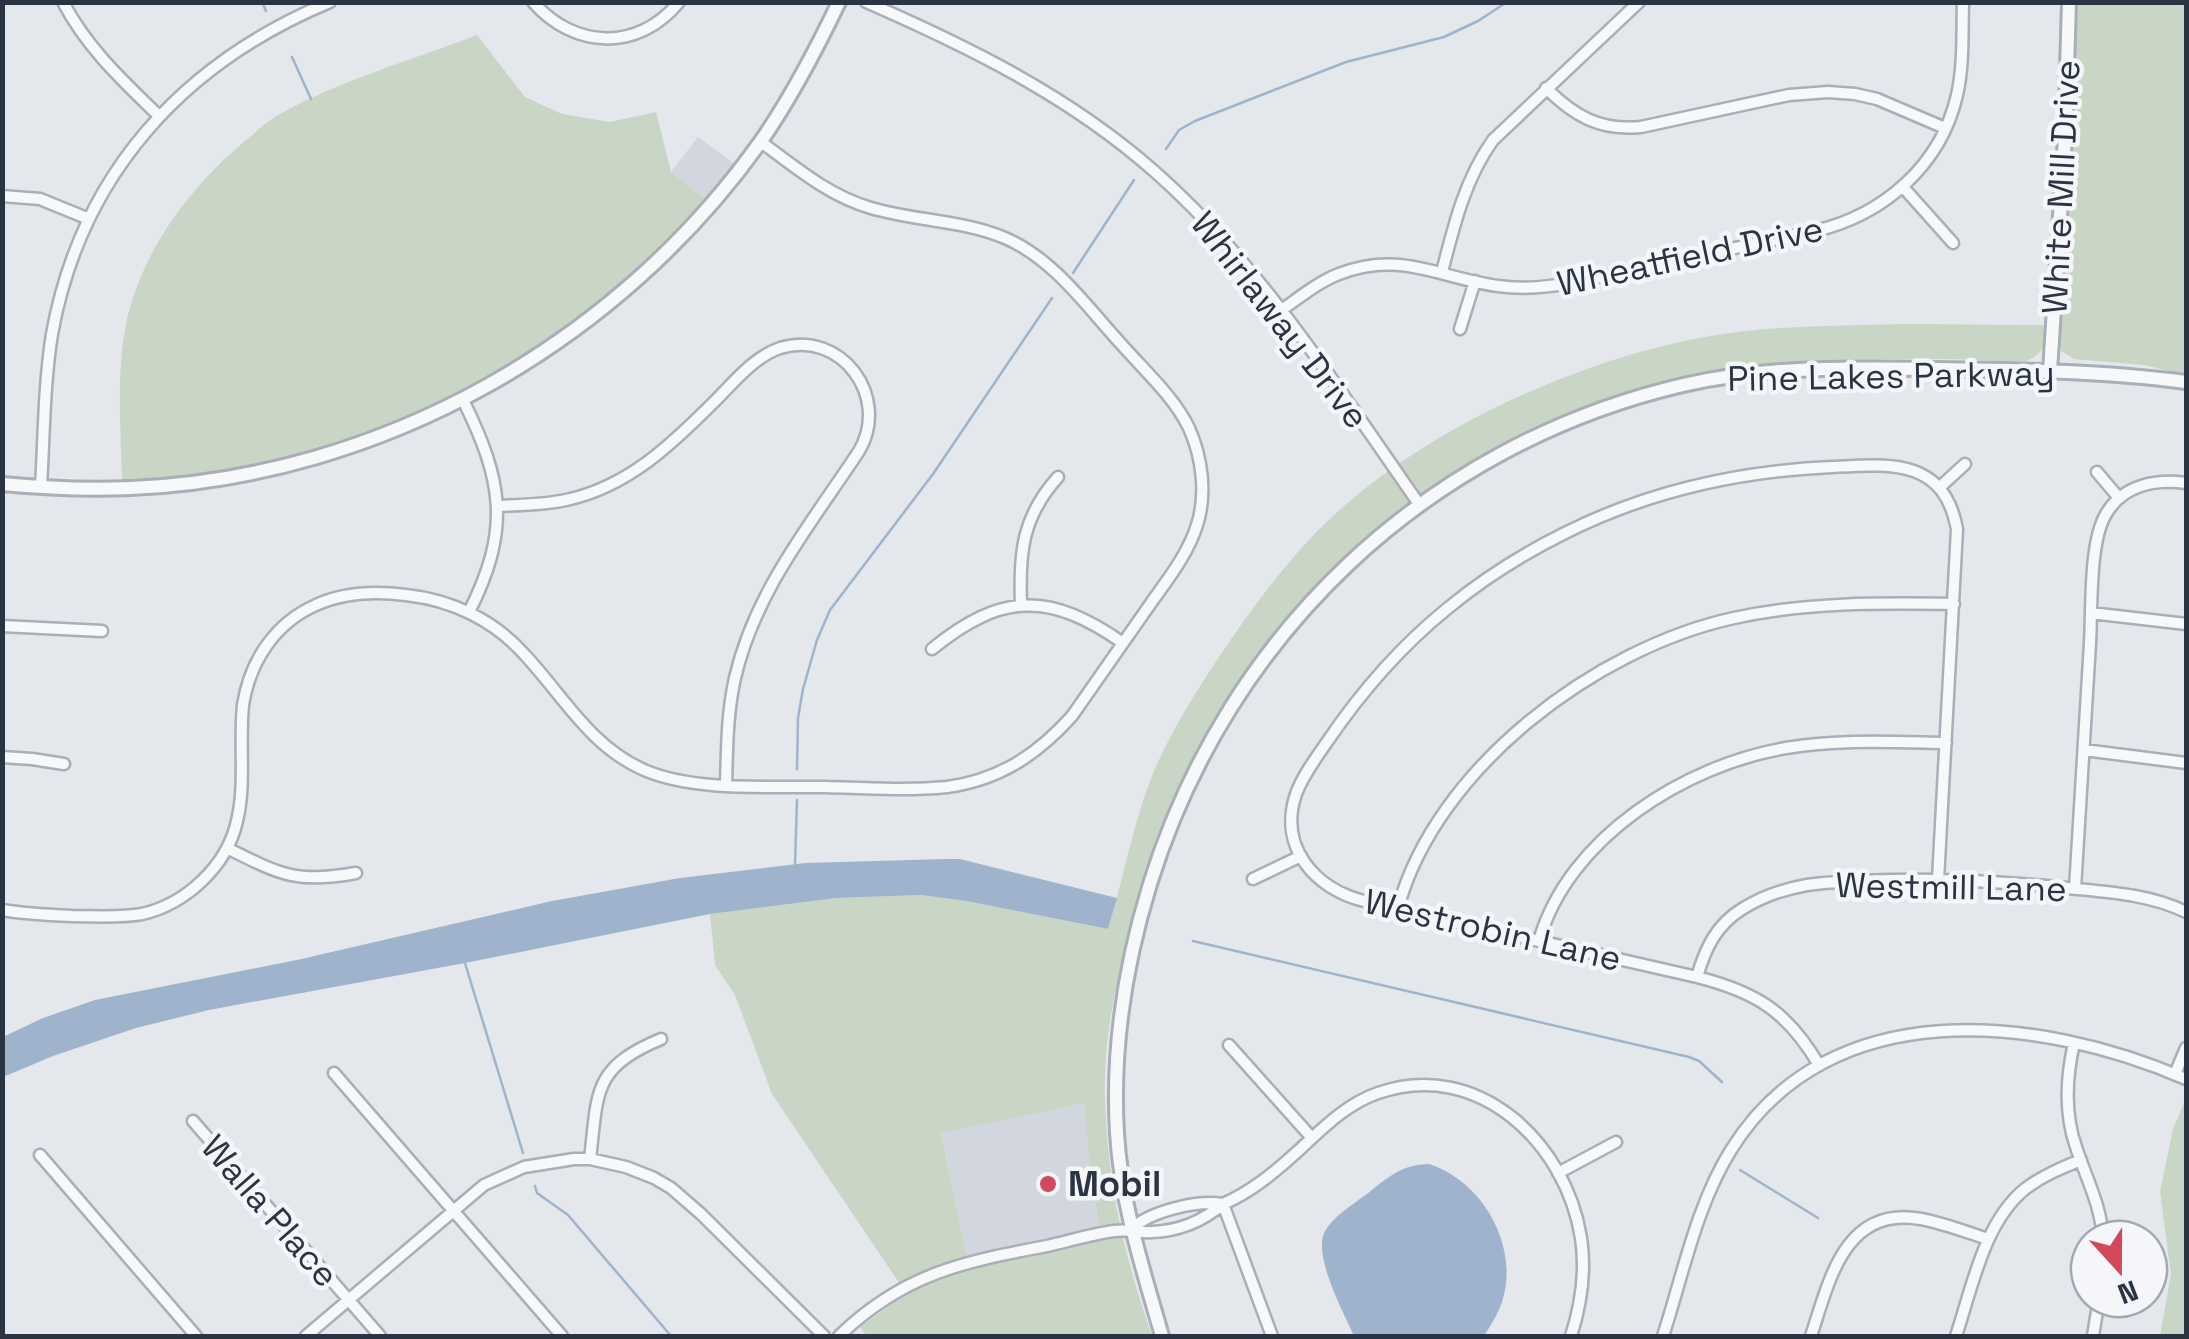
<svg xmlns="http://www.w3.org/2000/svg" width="2189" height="1339" font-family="'Space Grotesk',sans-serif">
<rect width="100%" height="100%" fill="#e4e7ec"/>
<path fill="#d2d6de" d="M698 137 735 164 706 200 671 172Z
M1086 1103 1088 1154 1101 1242 969 1266 941 1132Z"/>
<path fill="#c9d6c5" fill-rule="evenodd" d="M2074 3H2180L2186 7V375L2144 365 2074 359 2061 351 2059 343 2071 133Z
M477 35 525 97 562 114 610 122 656 112 671 172 706 200C590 329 455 414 286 458 233 472 176 477 122 484 121 432 116 375 126 324 142 249 192 184 250 137 259 129 269 120 280 114 341 80 412 60 477 35Z
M1904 324 2047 325C2046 343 2044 354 2026 361 1997 362 1968 359 1939 359 1832 358 1726 363 1624 394 1426 455 1266 602 1178 788 1157 834 1143 883 1130 931 1116 985 1103 1039 1105 1096 1107 1183 1124 1255 1152 1336H867L860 1327 906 1293 772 1094 735 995 715 965 710 914 836 898 921 895 966 901 1108 929C1125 874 1134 815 1158 762 1175 725 1197 690 1219 657 1246 617 1274 578 1307 542 1401 440 1564 364 1699 338 1767 325 1835 326 1904 324ZM1085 1103 1088 1154 1101 1241 969 1266 941 1133Z
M2186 1098V1336H2160L2171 1274 2160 1192 2173 1129Z"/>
<path fill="#9fb4cc" d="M946 859H960L1117 898 1108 929 966 901 921 895 836 898 710 914 465 963 209 1010 136 1028 53 1056 3 1077V1037L43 1018 95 1000 297 960 552 901 680 878 805 863Z
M1429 1164C1483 1181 1520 1247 1502 1302 1498 1314 1491 1325 1484 1336H1354C1344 1313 1312 1255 1325 1231 1334 1216 1353 1204 1367 1194 1387 1178 1402 1164 1429 1164Z"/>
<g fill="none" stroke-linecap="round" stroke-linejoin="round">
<path stroke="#9fb4cc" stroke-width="2.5" d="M262 2 266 11
M292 57 311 99
M1166 149 1179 130 1195 121 1346 62 1444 37 1478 21 1507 2
M1073 273 1134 180
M797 769 798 718 803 689 817 640 830 610 933 474 1052 298
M795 864 797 800
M1193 941 1689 1057 1699 1061 1722 1082
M465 963 523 1153
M1740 1170 1818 1218
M535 1186 537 1193 568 1215 671 1336"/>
<g stroke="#a9aeb7" stroke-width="15">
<path id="minor" d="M63 2C87 48 123 81 159 116
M533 2C574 49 638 52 679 2
M866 2C969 47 1069 96 1154 171 1259 263 1339 390 1419 504
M1546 88C1574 116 1600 131 1641 127L1789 95 1828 92 1855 94 1877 99 1945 128
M1903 187 1953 243
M2 196 40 199 89 219
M1442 272C1454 225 1465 179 1493 140L1639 2
M1280 311C1299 298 1318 282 1339 274 1401 250 1439 278 1498 286 1525 290 1550 287 1576 282L1815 231C1884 215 1941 165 1957 95 1964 64 1962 33 1963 2
M1460 329 1475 281
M463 400C503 481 511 529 469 612
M2097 472 2119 498
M41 487C44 436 44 384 52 334 81 174 183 63 330 2
M1940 487 1965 464
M497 506C520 505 543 505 566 500 628 487 672 444 715 401 734 382 754 357 780 348 841 329 891 397 859 451 811 524 755 591 735 678 727 713 727 749 726 785
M1021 604C1019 553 1022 517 1058 477
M2091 613 2186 624
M2 626 102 631
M932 649C1002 592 1050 592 1123 643
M2084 750 2186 763
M2 757 32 759 64 764
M227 848C279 874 296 884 356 873
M1253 879 1301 856
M2075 889C2080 807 2085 725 2090 643 2092 609 2089 542 2106 514 2123 485 2155 479 2186 483
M1398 908C1436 768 1596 648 1734 618 1806 602 1880 603 1954 604
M2 910C26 914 49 915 72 916 95 916 119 918 142 914 186 904 227 866 237 821 246 784 239 743 243 705 250 661 275 623 316 605 344 592 375 591 406 595 452 600 494 620 525 655 564 697 590 746 644 770 695 792 770 786 825 787 865 788 906 791 947 787 999 780 1037 755 1072 716 1098 679 1124 641 1151 603 1168 579 1188 554 1197 525 1207 494 1202 457 1189 428 1174 397 1145 371 1122 345 1087 307 1054 259 1005 238 962 220 915 221 871 208 829 196 795 167 761 142
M1539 941C1568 838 1685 765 1786 748 1838 739 1893 742 1946 743
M1697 977C1705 949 1716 925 1742 909 1761 897 1784 889 1807 885 1834 881 1863 881 1891 880 1950 879 2008 882 2067 888 2107 892 2149 894 2186 912
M2074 1043C2066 1078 2064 1113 2076 1147 2086 1178 2101 1205 2103 1239
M1229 1045 1312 1138
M1819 1065C1787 1011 1756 992 1697 977L1364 901C1315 889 1278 847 1296 794 1303 775 1316 758 1327 742 1361 692 1401 646 1448 608 1483 579 1523 554 1563 534 1648 491 1738 471 1832 467 1890 464 1944 458 1957 529L1938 880
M334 1073 562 1336
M2175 1074 2186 1048
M193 1121 380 1336
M40 1155 196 1336
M590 1159C598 1092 592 1068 661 1039
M1558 1173 1616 1142
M306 1336 484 1185 524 1167 574 1159H590L626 1167 654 1178 671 1188 701 1214 824 1336
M839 1336C903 1274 962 1262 1047 1246 1069 1241 1092 1234 1114 1231 1130 1229 1138 1233 1152 1232 1178 1231 1203 1221 1223 1204 1197 1200 1151 1211 1131 1229
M1272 1336 1223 1204C1251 1192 1275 1172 1298 1151 1322 1129 1346 1104 1378 1093 1478 1058 1566 1143 1581 1238 1586 1271 1581 1305 1571 1336
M1663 1336C1683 1275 1696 1206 1731 1150 1829 992 2038 1015 2186 1079
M1811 1336C1829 1282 1844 1205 1921 1219 1943 1223 1966 1232 1988 1239
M1956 1336C1972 1288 1984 1222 2025 1189 2042 1176 2061 1168 2081 1160
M2093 1336 2099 1299"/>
</g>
<g stroke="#a9aeb7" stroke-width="18">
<path id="tertiary" d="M2050 371 2065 138 2069 2
M2 484C45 488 88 490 131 488 381 477 617 344 761 141 791 98 816 50 839 2
M1162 1336C1143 1269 1121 1203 1117 1133 1112 1049 1125 965 1150 884 1228 633 1427 445 1683 385 1765 366 1851 368 1935 369 2019 370 2103 371 2186 382"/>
</g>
<use href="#minor" stroke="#f7f8fa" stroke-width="10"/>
<use href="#tertiary" stroke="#f7f8fa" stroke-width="12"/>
</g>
<circle fill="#d1495b" stroke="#f4f6f9" stroke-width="4" cx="1048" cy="1184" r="10"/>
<g text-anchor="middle" stroke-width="9" stroke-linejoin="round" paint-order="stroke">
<g font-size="35" fill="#2b3445" stroke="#f4f6f9">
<text transform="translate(2061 187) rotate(-87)" y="12">White Mill Drive</text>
<text transform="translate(1690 256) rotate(-12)" y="12">Wheatfield Drive</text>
<text transform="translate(1280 320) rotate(52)" y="12">Whirlaway Drive</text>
<text transform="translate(1891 376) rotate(-1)" y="12">Pine Lakes Parkway</text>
<text transform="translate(1951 887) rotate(1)" y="12">Westmill Lane</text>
<text transform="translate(1493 930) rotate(13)" y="12">Westrobin Lane</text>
<text transform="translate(270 1211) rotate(49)" y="12">Walla Place</text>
</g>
<g font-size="35" font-weight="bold" fill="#2b3445" stroke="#f4f6f9" text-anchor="start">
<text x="1068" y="1196">Mobil</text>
</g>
</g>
<rect width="2189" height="1339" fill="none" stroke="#2b3445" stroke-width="10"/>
<g transform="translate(2119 1269) rotate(159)"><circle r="48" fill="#f4f6f9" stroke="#a4a8b1" stroke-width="2.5"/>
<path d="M0-8L18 38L0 25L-18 38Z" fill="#d1495b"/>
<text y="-15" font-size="28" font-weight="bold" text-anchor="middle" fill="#2b3445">N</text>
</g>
</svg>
